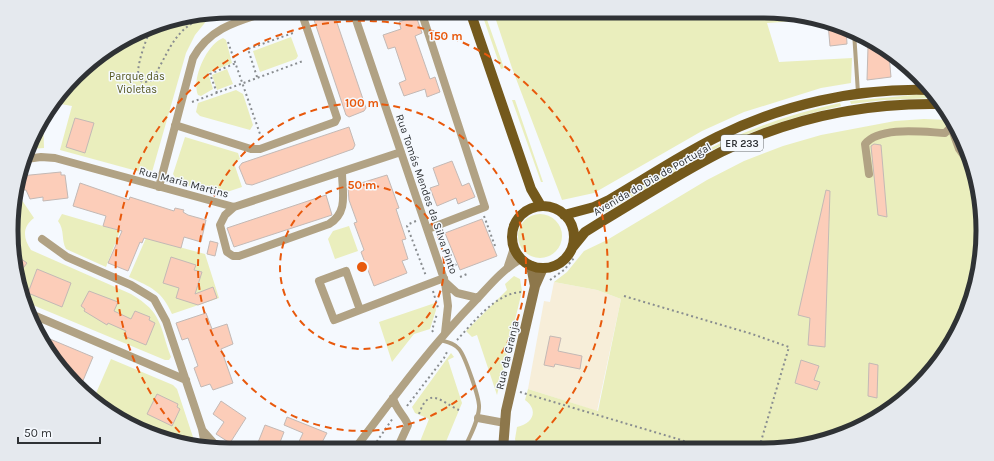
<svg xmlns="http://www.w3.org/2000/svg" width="994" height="461" font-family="Karla,sans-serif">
<rect width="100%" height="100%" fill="#f5f9fe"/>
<path fill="#f7eed9" d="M554 282 597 290 621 299 597 411 528 389 544 301 550 302Z"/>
<path fill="#eaeebd" d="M481 11H484L504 68 501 69Z
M493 11H764L811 20 767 23 779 62 852 58 851 83 821 88 744 112 702 131 594 193 562 200 512 68Z
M212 14 195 35 186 53 152 172 148 174 60 150 72 106 55 103 86 65 160 23Z
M291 37 298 56 296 59 260 72 253 51Z
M223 38 226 40 232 63 208 73 213 89 201 96 198 95C191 79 207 44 223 38Z
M227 69 233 84 217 90 212 75Z
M236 90 243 94 253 125 250 130 200 116 196 112 198 103Z
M914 95H932L934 98 884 100 851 104 850 101Z
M512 100H515L543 182H541Z
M840 103 841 106C785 118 733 137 684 165L682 163C732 135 784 115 840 103Z
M43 117 44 148 30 149 41 121Z
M924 119 949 120 966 146 983 230 966 314 938 364 897 404 848 433 792 448 517 449 515 439 517 427C533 424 539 410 525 400L528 389 598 411 621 299 597 290 554 282 567 272 584 251 607 240 707 180 744 161 783 146 821 135 895 121Z
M185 137 238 153 240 159 234 163 242 187 221 194 178 183 173 174Z
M674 168 676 171 602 214 601 211Z
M15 190 34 218C22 227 23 238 31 250L131 294C163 313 159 325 171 357L169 360H165L28 303 13 259Z
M518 236a22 22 0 1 1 44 0a22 22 0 1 1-44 0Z
M62 214 120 231 106 267 66 249C61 240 65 230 58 221Z
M349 226 358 251 335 259 328 239 333 231Z
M146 238 205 254 219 298 172 314C162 291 151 287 129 277Z
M514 276 520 279 522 291 497 395 477 335 472 337 466 331 507 290 505 284Z
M435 303 436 310 430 329 414 334 392 362 379 322Z
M451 353 454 357 448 360 462 403 443 449H417L429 419 415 413 412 407Z
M111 359 173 385 177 389 195 443 147 433 93 400Z"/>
<path fill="#fccdb9" stroke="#c3b9b5" d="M311 11H333L366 108 364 111 349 117 346 115Z
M416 16 422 33 415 36 430 79 435 77 440 92 427 97 425 89 404 96 399 83 406 80 395 47 388 49 383 35 401 29 399 22Z
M828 24 846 27 847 44 830 46Z
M868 47H876L889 55 891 77 867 80Z
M75 118 94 123 85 153 66 147Z
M349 127 355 145 353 149 252 185 246 184 239 167 242 163Z
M874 144 881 145 887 217 878 215 871 146Z
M452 161 462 186 469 183 475 197 458 204 456 198 437 206 430 188 439 185 433 168Z
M61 172V175H65L68 198 43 201V197L30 199 26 190H22L20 176Z
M387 175 399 208 396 209 406 239 402 240 408 259 402 261 407 273 374 286 361 252 364 250 354 223 357 222 349 200 348 187Z
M80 183 129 200 130 197 174 211 175 208 184 210 183 212 188 215 206 220 201 242 184 237 181 248 144 238 142 243 140 242 128 271 108 263 122 231 103 226 106 216 73 206Z
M826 190 830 191 825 347 808 345 810 318 798 315Z
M326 195 332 215 234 247 227 228Z
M482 219 497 256 460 270 445 233Z
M210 241 218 243 215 256 207 254Z
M13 253 27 263 18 275 13 259Z
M171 257 196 265 194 270 202 272 195 294 213 287 217 298 198 305 176 298 179 288 163 283Z
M37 269 71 283 62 307 28 293Z
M89 291 118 302 114 311 131 319 135 311 150 317 149 320 155 323 146 345 124 336 126 331 108 323 107 325 84 311 85 309 81 306Z
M206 313 212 329 227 324 233 344 221 349 233 383 213 390 210 384 201 387 194 368 198 366 188 338 182 340 176 323Z
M38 334 93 357 82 383 72 378 40 340Z
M550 336 561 338 558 351 582 356 580 369 555 364 554 367 544 365Z
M801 360 819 366 814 380 820 382 817 390 795 383Z
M869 363 878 365 877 398 868 396Z
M157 394 178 404 177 407 180 409 172 426 147 414Z
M221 401 246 418 230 443 216 434 224 422 213 414Z
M287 417 327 433 318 450H295L303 433 284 425Z
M265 425 284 432 277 450H255Z"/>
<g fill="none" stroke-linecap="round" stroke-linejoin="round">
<path stroke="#898d90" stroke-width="2" stroke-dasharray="2 3" stroke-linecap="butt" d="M218 13 221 19
M151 28C148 36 123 93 152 80 172 47 174 25 216 13
M228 42 260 134
M257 77 248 49 293 33
M217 93 210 74 236 63
M192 102 303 61
M484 216 495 246
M416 221 409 224 407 226 426 276
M455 264 457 267
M460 277 467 274
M550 280 564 270 574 258
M433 291 438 308
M624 296 752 334 789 347 759 448
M433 332 432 330 437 314
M457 340C474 322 496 292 523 292
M520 392 678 439 702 448
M407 406 444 358 448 350
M419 414C429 385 441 402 459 410
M371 450 393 418"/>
<path stroke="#b1a284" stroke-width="4" d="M854 32 858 93
M440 340C447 342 454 343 459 349 465 356 480 399 479 408 478 422 470 436 464 449"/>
<path stroke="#b1a284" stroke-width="8" d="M353 11 445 282 457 293 478 298
M421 11 485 207 428 229
M175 125 251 149H260L335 122 337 118 301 11
M951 127 959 149 970 164
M26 159 41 157 55 158 234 207 401 152
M869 174 865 144C880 126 923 132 945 133L951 127V123
M159 187 193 58C210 27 239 21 270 11
M234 207 225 215 220 225 227 252 233 256H239L329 224C349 212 342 192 342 172
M42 239 67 257 131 285 154 299 166 321 202 429 205 445
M508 266 514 248
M346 271 360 310 334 320 319 281Z
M360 310 444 278
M31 314 186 380
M445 333 448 306 445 282
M393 398C396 410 405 416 408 425L397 449
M478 418 505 423
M203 431 218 448
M354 450C393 398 431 346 476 300 490 285 503 269 521 259"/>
<path stroke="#8d774b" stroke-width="10" d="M531 266 535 286
M503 449 506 411 535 286 543 268"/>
<path stroke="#74591c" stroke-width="10" d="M470 11 531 189 541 206
M512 237a31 31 0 1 1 62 0a31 31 0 1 1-62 0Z
M564 215 594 207 609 200C645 179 679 156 717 137 781 105 856 88 928 90
M572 248 585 232 601 222C641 198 680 173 721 152 788 119 863 103 938 104"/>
</g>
<g fill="none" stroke="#e8590c" stroke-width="2" stroke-dasharray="7 5">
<circle cx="362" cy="267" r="82"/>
<circle cx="362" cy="267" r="164"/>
<path d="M188 441A246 246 0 1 1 528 448"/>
</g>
<g text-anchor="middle" stroke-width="3" stroke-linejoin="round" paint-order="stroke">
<rect fill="#f5f9fe" stroke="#6a6e71" stroke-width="1" x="721" y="135" width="42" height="16" rx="3"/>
<g font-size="10" font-weight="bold" fill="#2f3235">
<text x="742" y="147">ER 233</text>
</g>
<g font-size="11" fill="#53551d" stroke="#f5f9fe">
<text x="137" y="80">Parque das<tspan x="137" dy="13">Violetas</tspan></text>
</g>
<g font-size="11" fill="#2f3235" stroke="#f5f9fe">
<text transform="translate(652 179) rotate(-30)" y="4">Avenida do Dia de Portugal</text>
<text transform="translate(184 182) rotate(15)" y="4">Rua Maria Martins</text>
<text transform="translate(427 194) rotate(71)" y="4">Rua Tomás Mendes da Silva Pinto</text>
<text transform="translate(507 355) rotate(-77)" y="4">Rua da Granja</text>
</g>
</g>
<path d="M0 0H994V461H0ZM230 18H764A212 212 0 0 1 976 230V231A212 212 0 0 1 764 443H230A212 212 0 0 1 18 231V230A212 212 0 0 1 230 18Z" fill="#e5e9ee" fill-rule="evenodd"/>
<path fill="none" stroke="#2f3235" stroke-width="5" d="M230 18H764A212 212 0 0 1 976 230V231A212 212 0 0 1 764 443H230A212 212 0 0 1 18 231V230A212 212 0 0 1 230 18Z"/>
<circle cx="362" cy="267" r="6" fill="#e8590c" stroke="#f5f9fe" stroke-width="2"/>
<g font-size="12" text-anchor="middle" font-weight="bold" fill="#e8590c" stroke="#f5f9fe" stroke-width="3" stroke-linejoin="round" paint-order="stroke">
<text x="446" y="40">150 m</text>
<text x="362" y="107">100 m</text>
<text x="362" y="189">50 m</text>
</g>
<path d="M18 437v6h82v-6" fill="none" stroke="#2f3235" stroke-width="2"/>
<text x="24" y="437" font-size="12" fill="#2f3235" stroke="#f5f9fe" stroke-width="3" paint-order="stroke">50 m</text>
</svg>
